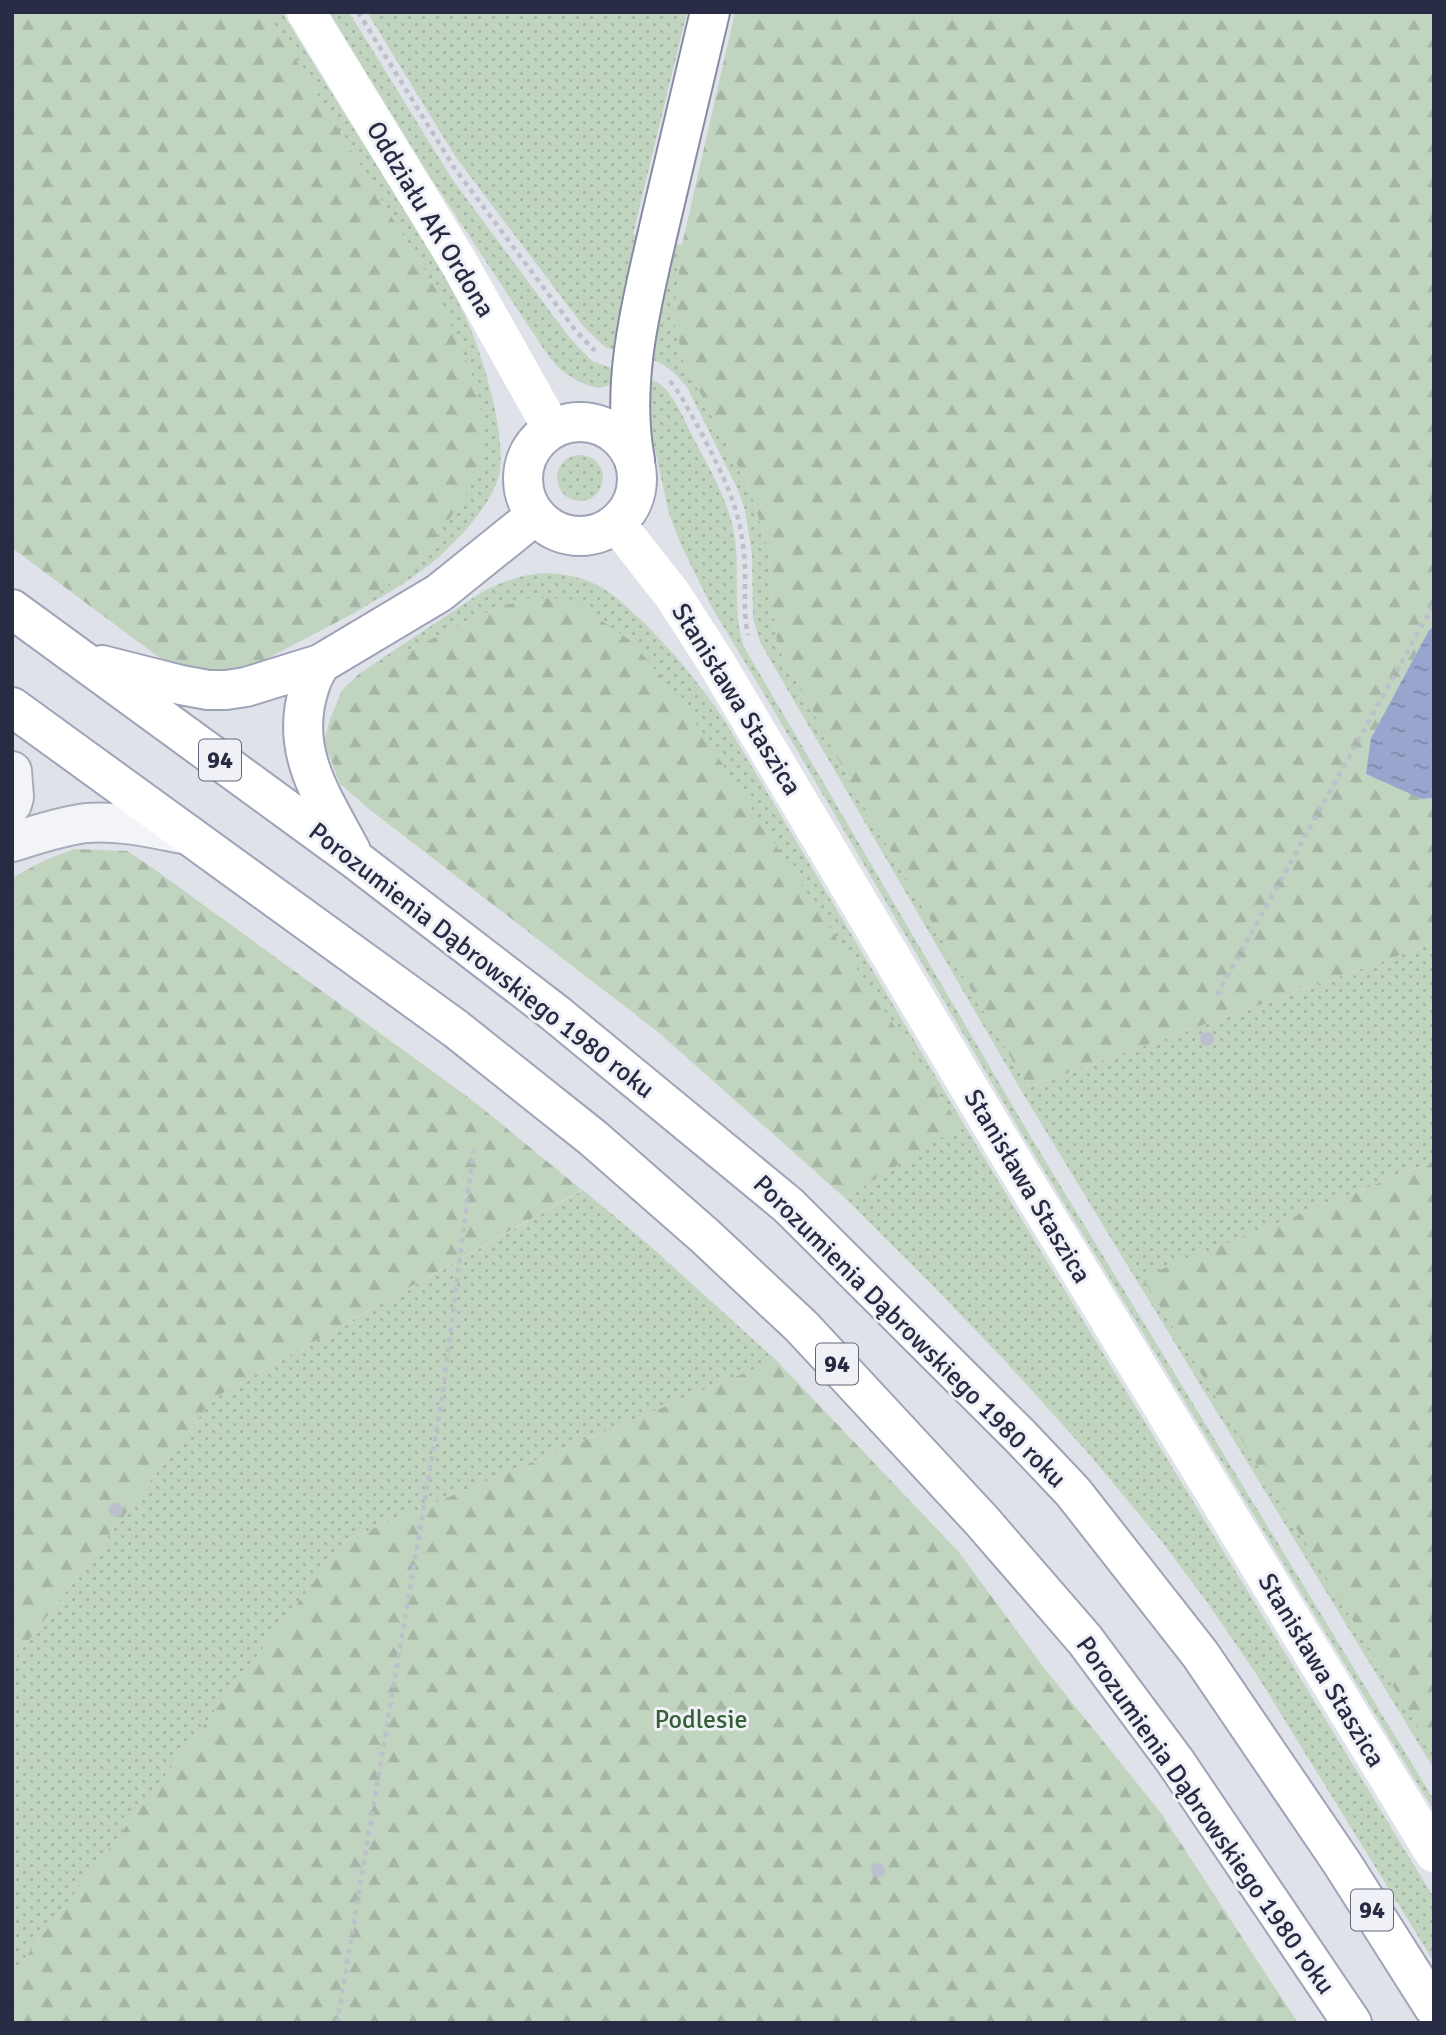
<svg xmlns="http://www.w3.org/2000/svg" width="1446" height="2035" font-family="Signika,sans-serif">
<defs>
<pattern id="grass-dots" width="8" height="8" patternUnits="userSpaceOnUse" patternTransform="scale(1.75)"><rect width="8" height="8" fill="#c1d4c0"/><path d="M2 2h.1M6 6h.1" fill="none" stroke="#a6b6a6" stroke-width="1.8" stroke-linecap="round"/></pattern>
<pattern id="forest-firs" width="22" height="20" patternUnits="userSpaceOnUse" patternTransform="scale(1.75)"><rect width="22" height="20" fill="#c1d4c0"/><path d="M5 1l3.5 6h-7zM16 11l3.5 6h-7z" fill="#a6b6a6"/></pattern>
<pattern id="water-ripples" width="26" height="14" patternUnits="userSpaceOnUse" patternTransform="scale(1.75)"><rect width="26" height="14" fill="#98a6cd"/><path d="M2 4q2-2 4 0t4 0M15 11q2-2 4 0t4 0" fill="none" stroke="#7c87a8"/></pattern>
</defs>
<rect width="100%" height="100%" fill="#e0e2ea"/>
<path fill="url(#grass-dots)" d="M267 12H282C319 73 357 133 394 193 419 234 446 274 466 318 482 353 511 445 497 482 484 516 443 557 413 577 394 590 374 601 354 613L423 556 438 293Z
M329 12H349L452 179 569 337 592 361 617 370C615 375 614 381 609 385 596 394 566 376 557 366 552 360 547 354 543 348L427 172Z
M367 12H687L633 234 638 236 619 352 605 347 584 327 455 156Z
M674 244 682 245 674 318 682 358 750 490 768 548 777 645 857 794 1028 1087 1434 943V1161L1143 1277 1434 1753V1769L1022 1092 761 644 753 619 752 554 745 510 738 490 688 389C677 374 666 364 648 358Z
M646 378C655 380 662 384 668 392 679 406 686 423 694 439 711 472 730 503 735 539 740 576 732 612 744 647L1032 1139 1434 1800V1811L1026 1141 764 694 711 606 682 547 669 514 652 436Z
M557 478a23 23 0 1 1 46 0a23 23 0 1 1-46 0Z
M547 573C565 574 583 577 599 586 615 595 628 608 641 620 673 651 700 684 725 721L968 1131 1434 1898V1962L1255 1672 1209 1605 1163 1543 1089 1454 1006 1362 939 1292 845 1198 959 1126 495 609 360 673 482 592C503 581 523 574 547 573Z
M583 1190 649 1245 776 1360 346 1540 12 1975V1662L214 1398Z"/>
<path fill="url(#forest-firs)" d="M12 12H267L438 293 474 379 484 427 482 464 465 496 423 556 354 613 255 665 234 672 179 666 160 658 12 548Z
M735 12H1434V627L1429 630 1371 738 1422 799 1434 798V943L1028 1087 857 794 777 645 768 548 750 490 682 358 674 318 682 245Z
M530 598 570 599 631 641 679 698 960 1126 845 1198 658 1032 369 809 340 784 324 742 330 719 342 690 360 673 495 609Z
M74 849 127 851 154 869 472 1100 582 1190 214 1398 12 1662V878L45 860Z
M1434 1161V1753L1142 1277Z
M776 1360 958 1551 1045 1669 1161 1813 1298 2023H12V1975L346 1540Z"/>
<path fill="url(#water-ripples)" d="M1434 627V798L1422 799 1366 774 1371 738 1429 630Z"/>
<path fill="#bcbfcd" d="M1200 1039a7 7 0 1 1 14 0a7 7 0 1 1-14 0Z
M109 1510a7 7 0 1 1 14 0a7 7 0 1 1-14 0Z
M871 1870a7 7 0 1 1 14 0a7 7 0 1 1-14 0Z"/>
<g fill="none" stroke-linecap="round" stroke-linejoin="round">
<g stroke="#a8abb8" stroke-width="42">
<path id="street" d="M12 771 14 797 12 804
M12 842C36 835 61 826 86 823 121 820 155 829 188 835"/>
</g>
<g stroke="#9ea3b7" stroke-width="42">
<path id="primary" d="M523 479a57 57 0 1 1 114 0a57 57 0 1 1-114 0Z
M12 609 356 860 555 1013 788 1205 1019 1435 1073 1492 1200 1654 1342 1863 1434 2008
M320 664C316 672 311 680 309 689 289 751 323 798 351 851
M102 665 181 685 208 690H226L246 687 320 664 439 593 536 515
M12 707 456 1029 593 1138 705 1236 802 1327 982 1521 1085 1640 1175 1761 1352 2023"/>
</g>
<g stroke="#868ba2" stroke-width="42">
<path id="highway" d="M635 460C620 380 643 298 661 219 677 150 694 81 710 12"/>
</g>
<path stroke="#bec0c9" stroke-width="4.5" stroke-dasharray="5 5" stroke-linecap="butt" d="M358 12 455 169 576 331 595 351
M670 381C683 397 691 415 701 432 722 474 740 506 744 554 747 581 742 608 748 635
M1217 995 1434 604
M337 2023 442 1398 474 1147"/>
<use href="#street" stroke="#f3f4f8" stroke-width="38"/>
<path stroke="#fff" stroke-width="38" d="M306 12 459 263 552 429
M616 523 672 594 714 659 1009 1155 1434 1853"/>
<use href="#primary" stroke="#fff" stroke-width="38"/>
<use href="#highway" stroke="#fff" stroke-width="38"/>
</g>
<g text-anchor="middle" stroke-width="6" stroke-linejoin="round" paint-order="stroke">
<g fill="#eff1f7" stroke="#636679" stroke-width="2">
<rect x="199" y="739.5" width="42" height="41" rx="5"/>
<rect x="816" y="1343.5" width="42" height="41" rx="5"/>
<rect x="1351" y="1889.5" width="42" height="41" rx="5"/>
</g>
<g font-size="24" font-weight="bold" fill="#272b43">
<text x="220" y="768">94</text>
<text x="837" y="1372">94</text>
<text x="1372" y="1918">94</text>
</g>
<g font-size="26" fill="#272b43" stroke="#eff1f7">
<text transform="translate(431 219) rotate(59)" y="9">Oddziału AK Ordona</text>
<text transform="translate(737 699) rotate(58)" y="9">Stanisława Staszica</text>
<text transform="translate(482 960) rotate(38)" y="9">Porozumienia Dąbrowskiego 1980 roku</text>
<text transform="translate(1028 1186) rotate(59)" y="9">Stanisława Staszica</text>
<text transform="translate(910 1331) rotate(45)" y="9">Porozumienia Dąbrowskiego 1980 roku</text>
<text transform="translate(1322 1670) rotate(59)" y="9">Stanisława Staszica</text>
<text transform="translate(1206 1815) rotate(55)" y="9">Porozumienia Dąbrowskiego 1980 roku</text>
</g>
<g font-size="26" fill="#335f34" stroke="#eff1f7">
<text x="701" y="1728">Podlesie</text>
</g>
</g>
<rect width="1446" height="2035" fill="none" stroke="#272b43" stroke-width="28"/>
</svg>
